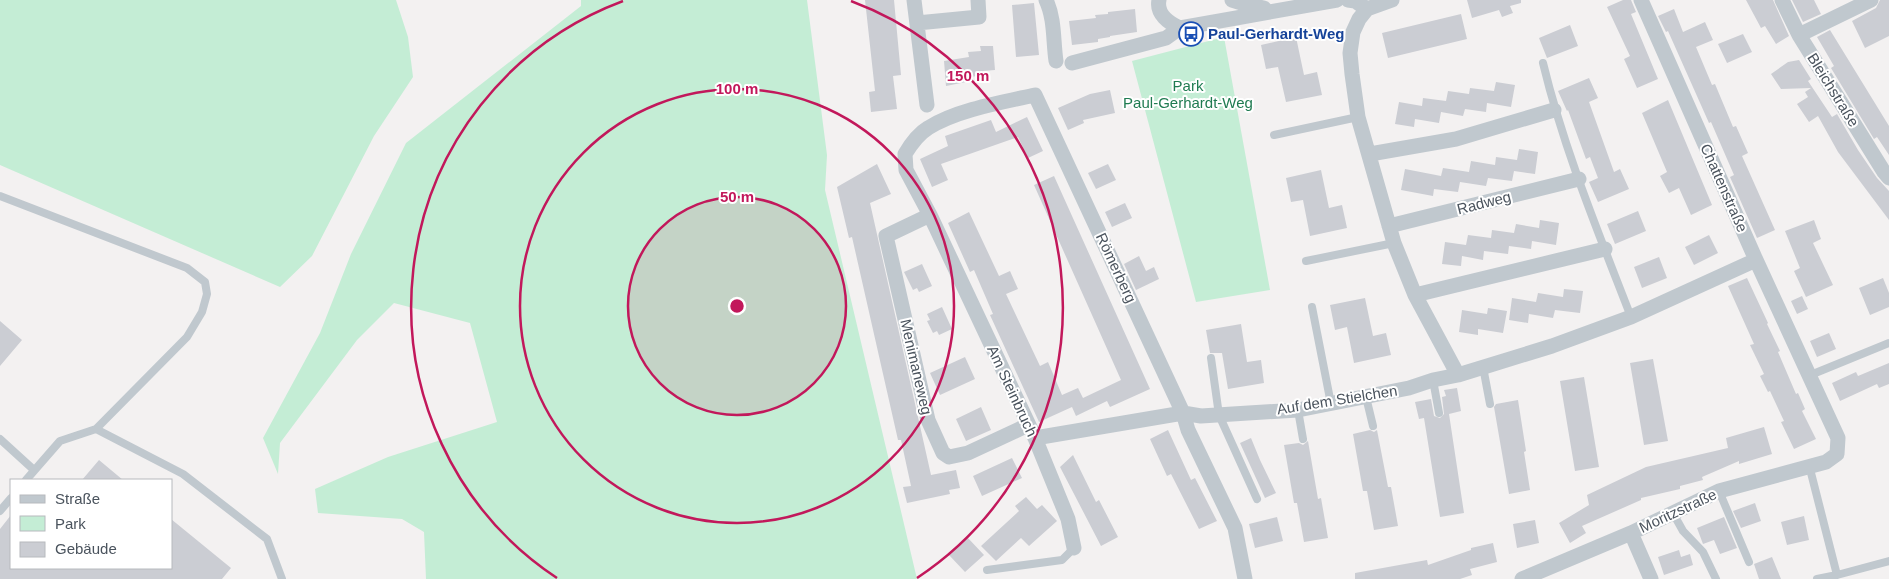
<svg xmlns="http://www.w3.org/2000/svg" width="1889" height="579" font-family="Arial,sans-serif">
<rect width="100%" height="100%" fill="#f3f1f1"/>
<path fill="#c4edd5" d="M0 0H396L408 37 413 77 374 136 312 256 280 287 0 165Z
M581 0H807L827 155 825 190 917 579H426L424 532 402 519 318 513 315 489 388 457 497 422 470 323 394 303 357 340 280 443 278 474 263 438 320 333 351 254 406 143 581 6Z
M1224 37 1270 290 1196 302 1132 61Z"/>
<path fill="#cbcdd3" d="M865 0H894L901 75 893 76 897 109 871 112 869 92 875 91Z
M1467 0H1521V3L1510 6 1513 13 1502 17 1499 10 1472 18Z
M1623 0H1631L1636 12 1631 14 1658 79 1637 88 1624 59 1630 56 1607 7Z
M1746 0H1773L1789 36 1776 44 1765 26 1761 28Z
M1792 0H1814L1821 14 1803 22Z
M1880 0H1889V36L1865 48 1852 21 1876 8Z
M1034 3 1039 55 1016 57 1012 5Z
M1135 9 1137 32 1110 36V37L1098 39V42L1072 45 1069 21 1096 18 1095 15 1108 14V12Z
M1674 9 1683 32 1705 22 1713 40 1696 47 1712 85 1715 84 1733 127 1736 126 1748 153 1742 156 1775 230 1757 238 1730 177 1734 175 1711 122 1709 123 1668 31 1666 32 1658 16Z
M1461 14 1467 39 1388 58 1382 33Z
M1570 25 1578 46 1547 58 1539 38Z
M1830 30 1889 126V155L1877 137 1874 139 1831 68 1834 66 1817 37Z
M1743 34 1752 52 1727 63 1718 44Z
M1296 37 1304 75 1317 72 1322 95 1286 102 1278 67 1266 69 1261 45Z
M980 46H993L995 70 983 71V75L971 77V81L946 86 944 61 969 57 968 52 981 51Z
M1799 60 1811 79 1808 81 1832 117 1837 114 1858 150 1877 178 1889 191V220L1838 152 1818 116 1809 122 1797 104 1808 97 1805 92 1811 88 1781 89 1771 74 1788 62Z
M1589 78 1598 98 1589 102 1614 172 1620 169 1629 189 1598 202 1589 182 1598 178 1590 157 1586 159 1568 110 1567 111 1558 91Z
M1496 82 1515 85 1511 107 1487 103 1486 112 1465 109 1463 116 1441 112 1439 123 1415 119 1414 127 1395 124 1399 102 1422 106 1423 98 1446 101 1448 91 1469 94 1470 88 1494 91Z
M1110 90 1115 113 1083 120 1084 123 1068 130 1058 108 1090 94Z
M1668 100 1712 205 1691 215 1679 188 1669 193 1660 176 1667 172 1642 113Z
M1027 117 1043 151 1028 158 1018 137 941 164 948 180 932 187 920 159 948 146 945 136 991 120 996 132Z
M1519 149 1538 152 1535 174 1514 171 1512 181 1488 178 1486 186 1460 182 1458 192 1434 189 1433 196 1401 190 1405 169 1441 176 1443 168 1469 172 1471 161 1495 165 1496 157 1517 160Z
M877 164 891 194 870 203 931 475 956 470 960 488 949 490 950 494 907 503 903 487 911 486 901 440H898L852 237 849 238 837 187Z
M1108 164 1116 180 1096 189 1088 173Z
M1321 170 1329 208 1342 205 1347 228 1310 236 1303 200 1291 202 1286 178Z
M1054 176 1150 389 1110 407 1107 401 1076 416 1072 407 1039 422 990 315 993 314 974 270 970 272 948 223 969 212 999 276 1010 271 1018 289 1006 294 1040 366 1048 362 1062 395 1078 388 1083 398 1121 380 1034 185Z
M1125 203 1132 218 1112 227 1105 212Z
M1638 211 1646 231 1615 244 1607 224Z
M1540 220 1559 223 1556 245 1532 241 1531 249 1509 246 1508 254 1484 251 1483 260 1462 256 1461 266 1442 264 1445 242 1466 245 1468 235 1491 238 1492 230 1514 233 1516 224 1539 228Z
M1814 220 1821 239 1813 243 1833 285 1806 297 1794 271 1800 268 1785 231Z
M1709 235 1718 253 1694 265 1685 247Z
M1139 256 1146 271 1154 267 1159 279 1136 290 1124 264Z
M1659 257 1667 278 1642 288 1634 267Z
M922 264 932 286 919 292 917 288 913 290 904 272Z
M1747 278 1768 323 1767 324 1780 351 1778 352 1796 394 1798 393 1805 409 1802 411 1816 439 1794 449 1781 422 1784 421 1770 391 1768 392 1760 376 1764 374 1750 345 1754 344 1728 286Z
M1883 278 1889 293V307L1870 315 1859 288Z
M1564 289 1583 291 1580 313 1555 310 1553 318 1529 314 1528 323 1509 320 1512 298 1536 302 1538 293 1563 297Z
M1802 296 1808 309 1797 314 1791 301Z
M1365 298 1373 336 1386 333 1391 355 1354 363 1347 327 1335 330 1330 305Z
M942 307 952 329 939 335 937 331 933 333 927 321 930 320 927 314Z
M1488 308 1507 311 1503 333 1478 329V335L1459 332 1462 310 1487 314Z
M0 321 22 340 0 366Z
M1241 324 1247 362 1261 360 1264 383 1228 389 1222 353H1210L1206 330Z
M1829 333 1836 349 1817 357 1810 341Z
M965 357 975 379 940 395 930 373Z
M1653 359 1668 441 1644 445 1630 363Z
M1889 363V384L1879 388 1877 384 1840 401 1832 383 1856 372 1858 376Z
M1584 377 1599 467 1575 471 1560 381Z
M1457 388 1461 411 1449 414 1464 513 1440 517 1424 418 1419 419 1415 402 1431 399 1434 416 1440 418 1444 414 1442 397 1446 396 1444 390Z
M1518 400 1526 451 1524 452 1530 490 1509 494 1494 407 1496 404Z
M981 407 991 430 966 441 956 419Z
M1764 427 1772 454 1739 464V461L1702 477 1703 480 1680 486V489L1641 498V500L1582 526 1586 533 1570 543 1559 523 1589 505 1587 495 1646 467 1728 448 1726 438Z
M1168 430 1191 480 1195 478 1217 521 1199 529 1171 474 1167 476 1150 439Z
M1370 430 1374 432 1377 430 1388 487H1391L1398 526 1374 530 1367 491H1363L1353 434Z
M1251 438 1260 460 1276 493 1265 498 1240 443Z
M1308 441 1318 499 1321 498 1328 538 1304 542 1297 503H1294L1284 445 1299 443 1303 445Z
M1073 455 1096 502 1099 500 1118 537 1101 546 1060 467Z
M1012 458 1022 478 982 496 973 476Z
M99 460 123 480H82Z
M1026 497 1037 509 1042 505 1057 521 1029 546 1021 538 996 561 981 546 1019 511 1015 506Z
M1755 503 1761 521 1741 528 1733 511Z
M11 515V568H171V519L231 568 222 579H0V529Z
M1804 516 1809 540 1787 545 1781 522Z
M1277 517 1283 541 1255 548 1249 524Z
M1724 517 1737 548 1720 554 1714 540 1703 544 1697 528Z
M1535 520 1539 543 1517 548 1513 524Z
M967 537 984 555 965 572 949 555Z
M1493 543 1497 562 1470 569 1472 575 1460 579H1355V573L1427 560 1428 565 1471 550V548Z
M1679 550 1681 557 1690 554 1693 565 1664 575 1658 557Z
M1772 557 1781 579H1759L1754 564Z"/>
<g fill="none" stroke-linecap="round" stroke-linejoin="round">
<path stroke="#c0c8ce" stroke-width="8" d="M1543 63C1564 150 1599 234 1631 317
M1274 135 1358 117
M0 196 187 268 205 282 207 294 202 312 187 337 96 429
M1306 261 1394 243
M1312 307 1331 404
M1211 358 1219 415 1257 499
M1483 367 1490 404
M1808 376 1889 343
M1433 380 1439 413
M1366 397 1373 426
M1298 410 1303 439
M0 439 34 470
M1809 465 1837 575 1889 561
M26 480 60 441 96 429 183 474 267 539 282 579
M1719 491 1749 562
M0 511 11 498
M1673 513 1683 531 1703 552 1716 579
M987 570 1062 560 1074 548
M1817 579 1837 575"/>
<path stroke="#c0c8ce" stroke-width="15" d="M914 0 927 105
M1046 0C1055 19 1053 41 1056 61
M1159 0C1156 14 1169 23 1180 28L1337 0
M1232 0 1248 5 1264 8
M1348 0 1355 1 1367 9
M1392 0 1367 9 1359 19 1353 32 1350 53 1352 74 1358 117 1394 243 1415 295 1458 375
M1782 0 1799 35 1884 172 1889 178
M917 23 979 17 978 0
M1799 35 1871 0
M1072 63 1166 38 1180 28
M1370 154 1456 139 1554 110
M930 215 886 236 928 420 943 453 949 457 968 453 1028 425
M1389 226 1579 179
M1415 295 1605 249
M1035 438 1183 413 1201 416 1298 410 1409 388 1433 380 1458 375 1552 346 1631 317 1756 260
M1631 533 1651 579
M1074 548 1068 519 1035 438 930 215 906 170 905 154C911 144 918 134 928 128 956 110 1003 102 1035 95L1183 413 1188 430 1235 528 1245 579
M1522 579 1631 533 1719 491 1826 462 1837 454 1838 438 1756 260 1641 0"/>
</g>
<circle cx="737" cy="306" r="109" fill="#c2185b" fill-opacity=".12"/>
<g fill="none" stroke="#c2185b" stroke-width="2.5">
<circle cx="737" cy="306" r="109"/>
<circle cx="737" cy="306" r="217"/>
<path d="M557 578A326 326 0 0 1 623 1M851 1A326 326 0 0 1 917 578"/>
</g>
<defs>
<g id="bus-ring" transform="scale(1.25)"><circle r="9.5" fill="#fff" stroke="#1a4fb4" stroke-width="1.5"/><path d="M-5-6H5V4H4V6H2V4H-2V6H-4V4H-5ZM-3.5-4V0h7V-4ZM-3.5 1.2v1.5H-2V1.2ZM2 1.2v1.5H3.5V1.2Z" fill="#1a4fb4"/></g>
</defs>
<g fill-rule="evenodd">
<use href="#bus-ring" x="1191" y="34"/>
</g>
<g text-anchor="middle" stroke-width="4" stroke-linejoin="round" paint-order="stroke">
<g font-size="15" font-weight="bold" fill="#164399" stroke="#fff" text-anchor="start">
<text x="1208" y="39">Paul-Gerhardt-Weg</text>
</g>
<g font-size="15" fill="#1f7b51" stroke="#fff">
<text x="1188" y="91">Park<tspan x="1188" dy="17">Paul-Gerhardt-Weg</tspan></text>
</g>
<g font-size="15" fill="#4a535d" stroke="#fff">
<text transform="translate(1833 90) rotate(58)" y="5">Bleichstraße</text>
<text transform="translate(1724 188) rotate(66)" y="5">Chattenstraße</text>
<text transform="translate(1484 203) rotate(-14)" y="5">Radweg</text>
<text transform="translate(1116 268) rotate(65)" y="5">Römerberg</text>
<text transform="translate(916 367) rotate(77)" y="5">Menimaneweg</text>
<text transform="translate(1012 391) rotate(65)" y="5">Am Steinbruch</text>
<text transform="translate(1337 400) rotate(-9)" y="5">Auf dem Stielchen</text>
<text transform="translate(1678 511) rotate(-25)" y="5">Moritzstraße</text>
</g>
</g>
<circle cx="737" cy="306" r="8" fill="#c2185b" stroke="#fff" stroke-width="2.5"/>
<g font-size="15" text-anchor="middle" font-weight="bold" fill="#c2185b" stroke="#fff" stroke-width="4" stroke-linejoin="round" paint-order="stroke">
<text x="968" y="81">150 m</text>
<text x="737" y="94">100 m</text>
<text x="737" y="202">50 m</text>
</g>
<rect x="10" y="479" width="162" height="90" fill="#ffffff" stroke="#b7babe"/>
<rect x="20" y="495" width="25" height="8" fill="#c0c8ce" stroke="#b7babe"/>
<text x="55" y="504" font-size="15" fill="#4a535d">Straße</text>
<rect x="20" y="516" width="25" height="15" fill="#c4edd5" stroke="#b7babe"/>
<text x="55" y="529" font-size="15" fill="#4a535d">Park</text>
<rect x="20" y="542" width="25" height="15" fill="#cbcdd3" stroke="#b7babe"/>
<text x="55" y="554" font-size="15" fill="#4a535d">Gebäude</text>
</svg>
